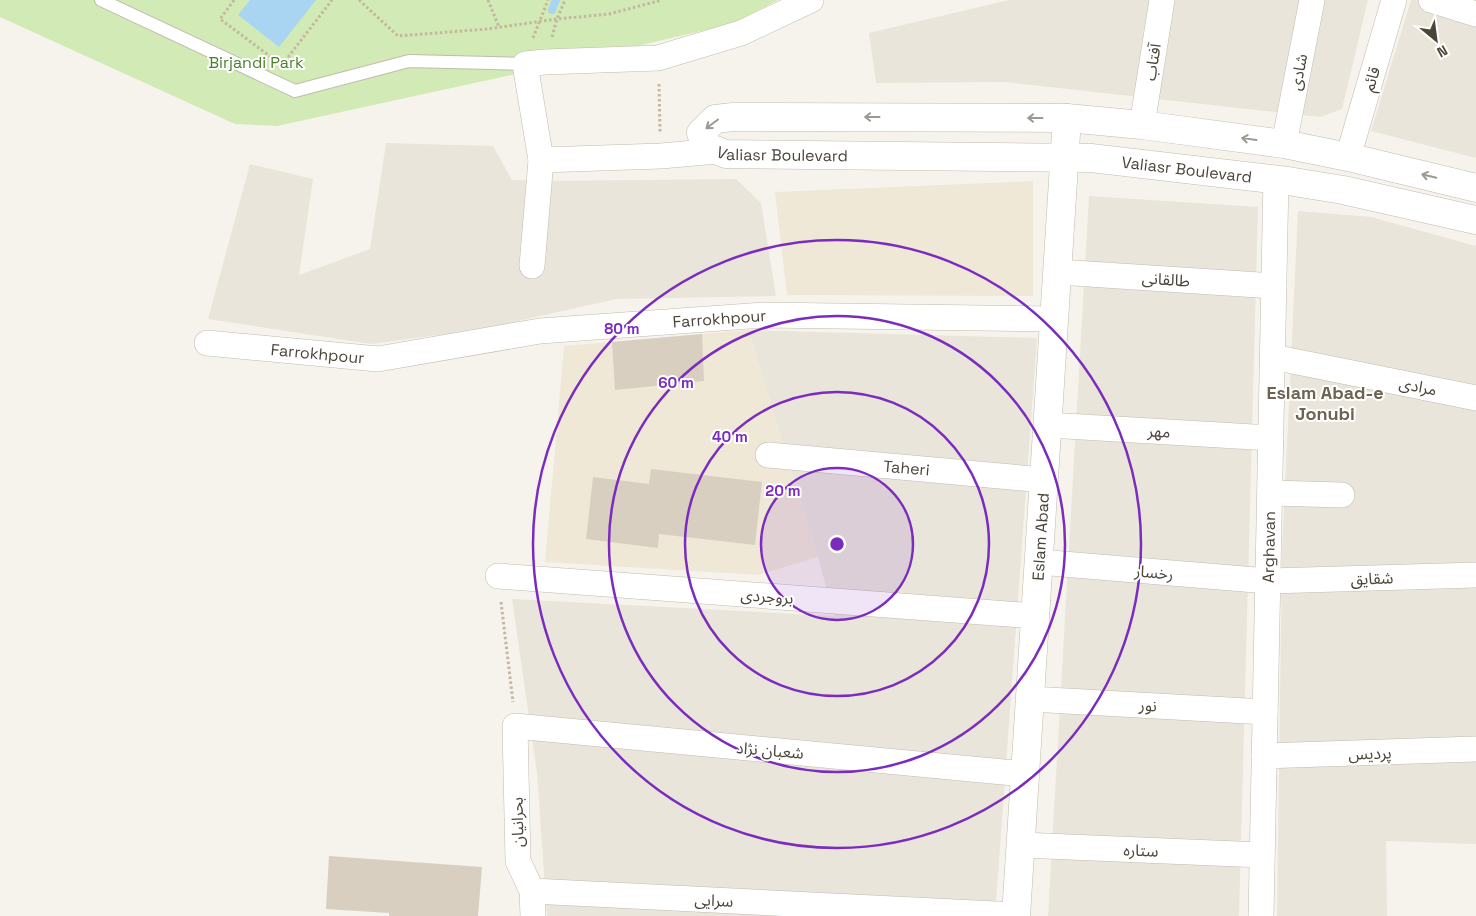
<svg xmlns="http://www.w3.org/2000/svg" width="1476" height="916" font-family="'Space Grotesk','Noto Sans Arabic',sans-serif">
<rect width="100%" height="100%" fill="#f6f3ec"/>
<path fill="#eae5da" d="M1009 0H1368L1342 109 1320 117 1005 82 876 83 869 33Z
M1411 0H1476V158L1371 131Z
M386 143 493 146 512 180 548 181 736 179 761 203 776 296 616 299 483 329 371 344 208 319 250 164 313 179 299 275 370 249Z
M1089 196 1258 207 1239 916H1048Z
M1298 211 1371 217 1476 246V844L1386 841 1387 916H1277L1282 550Z
M748 330 1037 338 995 916H547L537 773 512 599 834 616 818 557Z"/>
<path fill="#efe8d6" d="M1033 181V296L787 295 775 192Z
M748 330 818 557 758 575 545 562 564 346Z"/>
<path fill="#d2eab5" d="M0 0H778L731 24 548 67 277 126 235 124 0 17Z"/>
<path fill="#a9d4f2" d="M250 0H316L279 47 238 15Z"/>
<g fill="none" stroke-linecap="round" stroke-linejoin="round">
<path stroke="#a9d4f2" stroke-width="8" d="M552 10 556 0"/>
</g>
<path fill="#d8cfc1" d="M702 334 704 381 615 390 612 342Z
M651 469 762 482 755 545 659 534 658 548 586 539 593 477 649 484Z
M329 856 482 867 478 916H389V913L326 909Z"/>
<g fill="none" stroke-linecap="round" stroke-linejoin="round">
<g stroke="#c2bbae" stroke-width="14">
<path id="service" d="M101 0 295 91 409 61 525 64"/>
</g>
<g stroke="#c2bbae" stroke-width="26">
<g id="minor">
<path d="M1431 0 1476 14"/>
<path d="M1142 125 1162 0"/>
<path d="M1284 144 1312 0"/>
<path d="M1348 157 1394 0"/>
<path d="M541 160 661 156 717 151"/>
<path d="M532 266 541 160 525 64 545 62 658 58 741 33 811 0"/>
<path d="M1058 272 1274 286"/>
<path id="s1" d="M207 343 378 359 540 331 764 315 1055 319"/>
<path d="M1273 357 1476 398"/>
<path d="M1048 425 1271 438"/>
<path id="s2" d="M768 455 1044 480"/>
<path d="M1270 493 1342 495"/>
<path d="M1039 562 1268 581 1476 575"/>
<path d="M498 576 1036 616"/>
<path d="M1030 699 1265 712"/>
<path d="M1264 756 1476 749"/>
<path d="M1021 845 1262 855"/>
<path d="M532 891 1016 915"/>
<path d="M533 916 532 891 518 861 515 726 1025 774"/>
<path id="s3" d="M1261 916 1276 179"/>
</g>
</g>
<g stroke="#c2bbae" stroke-width="29">
<g id="tertiary">
<path id="s4" d="M1476 188 1348 157 1284 144 1142 125 1067 118 733 117 715 119 701 133 705 146 726 154 1091 158 1288 181 1343 190 1476 220"/>
<path id="s5" d="M1016 916 1067 118"/>
</g>
</g>
<path stroke="#c4b79f" stroke-width="3" stroke-dasharray="2.5 2.5" stroke-linecap="butt" d="M234 0 220 19 271 57
M359 0 398 36 487 29 557 19 609 14 662 0
M488 0 499 27
M552 37 557 19 565 0
M533 38 548 0
M282 65 332 0
M659 84 660 132
M501 602 513 702"/>
<use href="#service" stroke="#fff" stroke-width="12"/>
<use href="#minor" stroke="#fff" stroke-width="25"/>
<use href="#tertiary" stroke="#fff" stroke-width="28"/>
</g>
<defs><path id="oneway-shaft" d="M-6 0H5M1.5-3L5.5 0L1.5 3" fill="none" stroke-width="1.6" stroke-linecap="round" stroke-linejoin="round" transform="scale(1.25)"/></defs>
<g stroke="#9c9892">
<use href="#oneway-shaft" transform="translate(872 117) rotate(-180)"/>
<use href="#oneway-shaft" transform="translate(1035 118) rotate(-180)"/>
<use href="#oneway-shaft" transform="translate(712 124) rotate(143)"/>
<use href="#oneway-shaft" transform="translate(1249 139) rotate(-172)"/>
<use href="#oneway-shaft" transform="translate(1429 176) rotate(-167)"/>
</g>
<circle cx="837" cy="544" r="76" fill="#7b2cbf" fill-opacity=".12"/>
<g fill="none" stroke="#7b2cbf" stroke-width="2.5">
<circle cx="837" cy="544" r="76"/>
<circle cx="837" cy="544" r="152"/>
<circle cx="837" cy="544" r="228"/>
<circle cx="837" cy="544" r="304"/>
</g>
<g text-anchor="middle" stroke-width="4" stroke-linejoin="round" paint-order="stroke">
<g font-size="16" fill="#4a7f2a" stroke="#fff">
<text x="256" y="68">Birjandi Park</text>
</g>
<g font-size="16" fill="#4b4439" stroke="#fff">
<text transform="translate(1152 62) rotate(-81)" y="6">آفتاب</text>
<text transform="translate(1298 72) rotate(-79)" y="6">شادی</text>
<text transform="translate(1371 79) rotate(-74)" y="6">قائم</text>
<text dy="6" stroke="none"><textPath href="#s4" startOffset="880">Valiasr Boulevard</textPath></text>
<text dy="6" stroke="none"><textPath href="#s4" startOffset="1285">Valiasr Boulevard</textPath></text>
<text transform="translate(1166 279) rotate(4)" y="6">طالقانی</text>
<text dy="6" stroke="none"><textPath href="#s1" startOffset="516">Farrokhpour</textPath></text>
<text dy="6" stroke="none"><textPath href="#s1" startOffset="111">Farrokhpour</textPath></text>
<text transform="translate(1418 386) rotate(11)" y="6">مرادی</text>
<text transform="translate(1159 431) rotate(3)" y="6">مهر</text>
<text dy="6" stroke="none"><textPath href="#s2" startOffset="139">Taheri</textPath></text>
<text dy="6" stroke="none"><textPath href="#s5" startOffset="380">Eslam Abad</textPath></text>
<text dy="6" stroke="none"><textPath href="#s3" startOffset="369">Arghavan</textPath></text>
<text transform="translate(1154 572) rotate(5)" y="6">رخسار</text>
<text transform="translate(1372 578) rotate(-2)" y="6">شقایق</text>
<text transform="translate(767 596) rotate(4)" y="6">بروجردی</text>
<text transform="translate(1148 705) rotate(3)" y="6">نور</text>
<text transform="translate(770 750) rotate(5)" y="6">شعبان نژاد</text>
<text transform="translate(1370 753) rotate(-2)" y="6">پردیس</text>
<text transform="translate(517 822) rotate(-91)" y="6">بحرانیان</text>
<text transform="translate(1141 850) rotate(2)" y="6">ستاره</text>
<text transform="translate(714 900) rotate(3)" y="6">سرایی</text>
</g>
<g font-size="18" font-weight="bold" fill="#6e6250" stroke="#fff">
<text x="1325" y="399">Eslam Abad-e<tspan x="1325" dy="21">Jonubi</tspan></text>
</g>
</g>
<circle cx="837" cy="544" r="8" fill="#7b2cbf" stroke="#fff" stroke-width="2.5"/>
<g font-size="15" text-anchor="middle" font-weight="bold" fill="#7b2cbf" stroke="#fff" stroke-width="4" stroke-linejoin="round" paint-order="stroke">
<text x="622" y="334">80 m</text>
<text x="676" y="388">60 m</text>
<text x="730" y="442">40 m</text>
<text x="783" y="496">20 m</text>
</g>
<g transform="translate(1436 40) rotate(151)" stroke="#ffffff" stroke-width="4" paint-order="stroke">
<path d="M0-4L9 19L0 12L-9 19Z" fill="#4b4439"/>
<text y="-8" font-size="14" font-weight="bold" text-anchor="middle" fill="#4b4439">N</text>
</g>
</svg>
